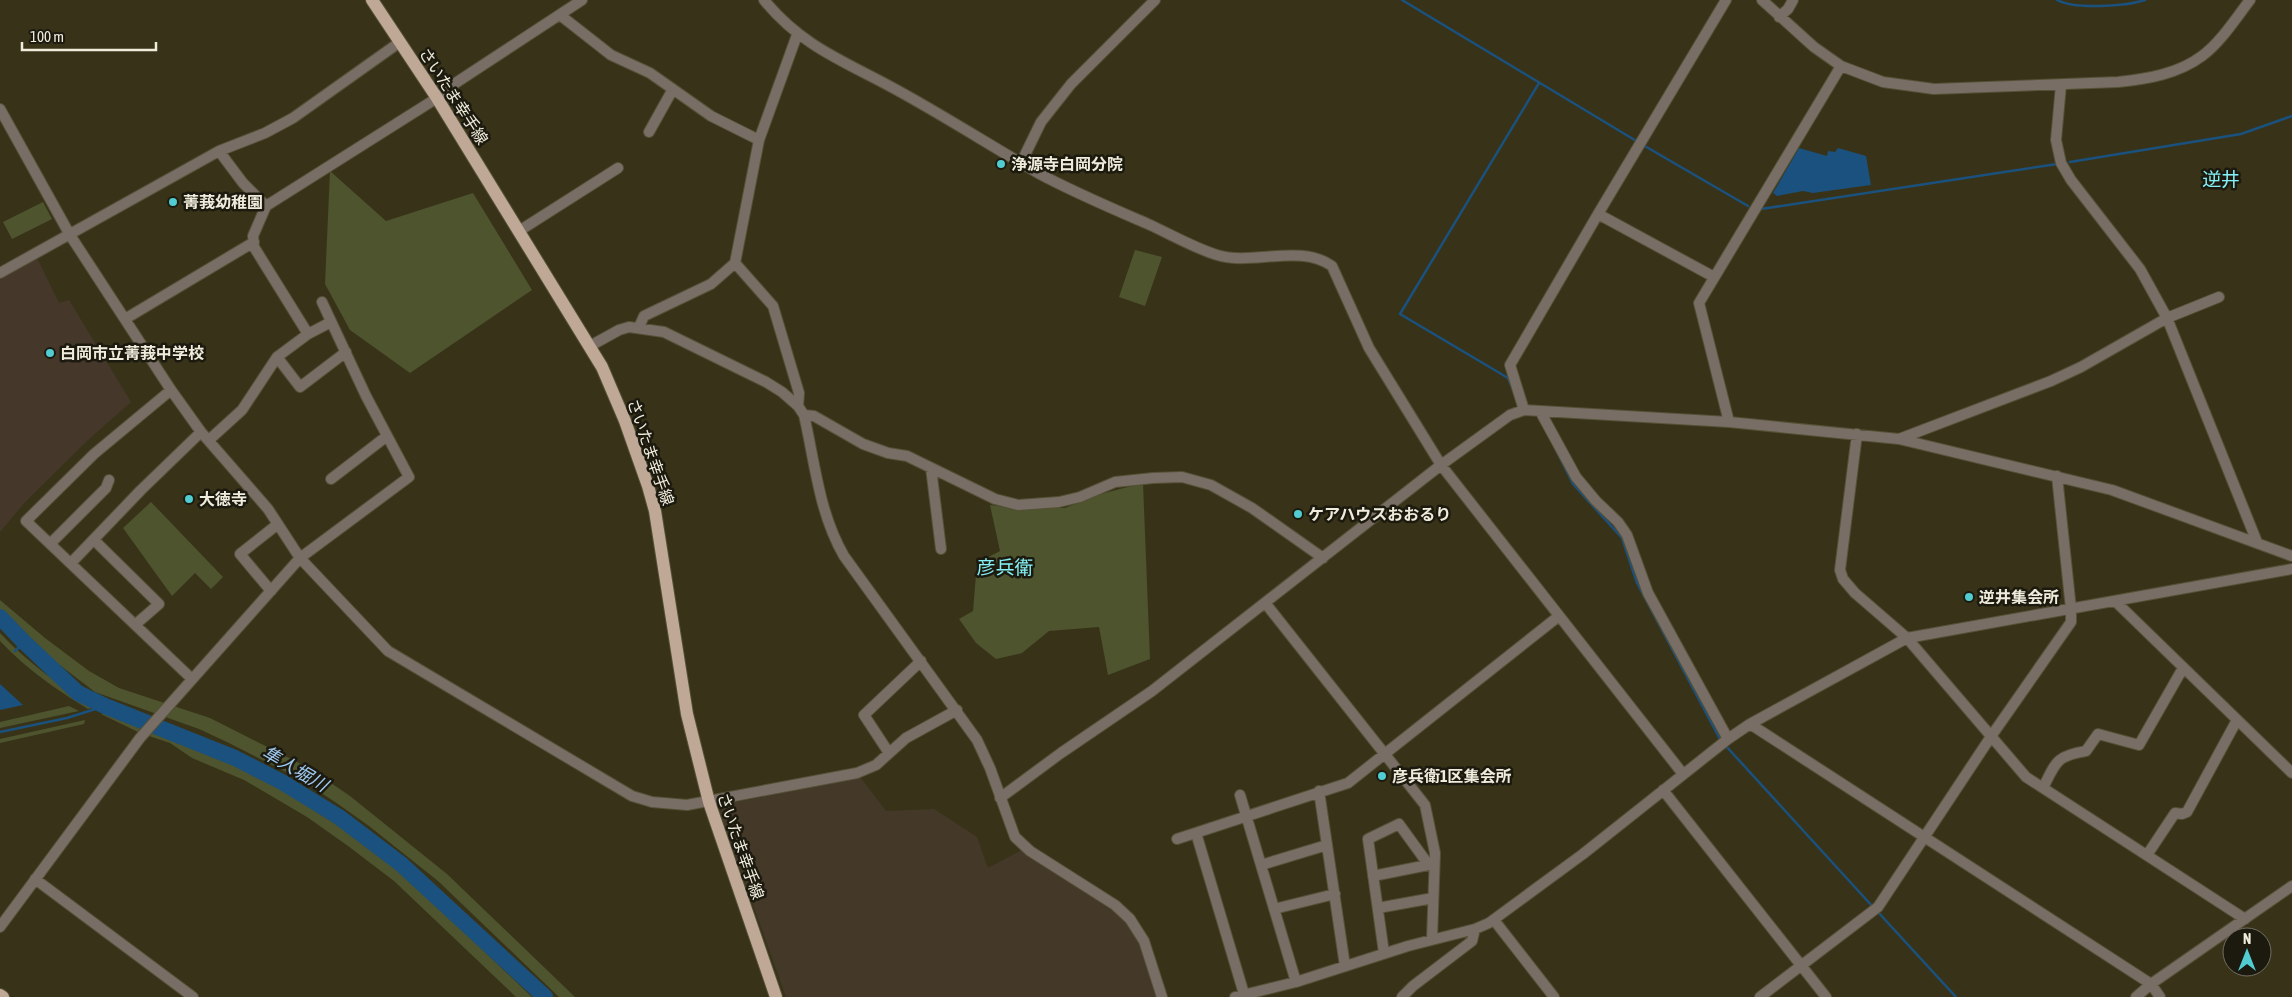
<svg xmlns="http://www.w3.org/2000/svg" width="2292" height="997" viewBox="0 0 2292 997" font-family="'Asap Condensed','Noto Sans JP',sans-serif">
  <rect width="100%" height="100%" fill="#383318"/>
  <path fill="#443829" d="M861,778L886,811L934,809L977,837L988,868L1022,850L1114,909L1127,921L1140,943L1158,997H786L720,812L726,804Z"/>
  <path fill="#45372a" d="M37,258L59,303L69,300L131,402L89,439L25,502L0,532V279Z"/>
  <path fill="#4d542e" d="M330,171L386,221L473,193L532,290L410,373L350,330L325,284Z
    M43,202L52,219L12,239L3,222Z
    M1135,250L1162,257L1145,306L1119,297Z
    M1143,483L1150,659L1108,675L1099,627L1049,631L1022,653L996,659L976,643L959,619L973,611L977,563L1000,551L990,505L1015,508H1065L1097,495Z
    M151,502L223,577L211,589L195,573L172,596L123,528Z
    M0,600L45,638L89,671L119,688L210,718L309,768L350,796L447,874L575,997H559L438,881L369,826L338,804L302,780L229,743L199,729L95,692L44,653L0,613Z
    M0,633C28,663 60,686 96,707L88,709C54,688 28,670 0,641Z
    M69,706L79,711L0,728V722Z
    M110,712L143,725L138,732L101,714Z
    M85,720L84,724L0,743V739Z
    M153,731L226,761L288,793L343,829L401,872L532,997H516L394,881L348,846L307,817L244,780L192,758L170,743L149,736Z"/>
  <path fill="#1a517e" d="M1799,148L1827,156L1828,151L1835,152L1838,148L1866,156L1871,185L1813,193L1803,191L1777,196L1773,193Z
    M0,684L23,705L0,710Z"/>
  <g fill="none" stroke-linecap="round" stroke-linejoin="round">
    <path stroke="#1a517e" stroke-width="2.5" d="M1402,0L1638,142
      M2057,0C2075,10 2126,6 2145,0
      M1643,145L1748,206
      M2070,162L2241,134L2292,116
      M1761,209L2057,164
      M1513,390L1508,378L1400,314L1539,83
      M1555,448L1573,484L1622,538L1637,583L1721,741
      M15,651L24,642
      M0,732L67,718L105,706
      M1725,745L1873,907
      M1877,911L1956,997"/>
    <path stroke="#1a517e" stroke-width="16" d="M0,617L24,642L78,693L105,706L235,758L282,782L339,817L401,864L545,997"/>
    <g stroke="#555137" stroke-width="12">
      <path id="minor" d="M764,0C805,50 850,63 904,94C949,119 993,147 1038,173C1073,192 1111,208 1148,224C1170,234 1194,248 1217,255C1253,266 1300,243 1332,266L1369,348L1441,465L1683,774
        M1762,0L1814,47L1841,66L1883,82L1934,89L2118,82C2147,79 2178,74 2202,56C2221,42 2236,18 2250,0
        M560,15L611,55L650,73L711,116L759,140
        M1779,17L1788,9L1793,0
        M2061,85L2056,140L2061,163L2071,180L2140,269L2167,318L2257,542
        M0,109L70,235L171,390L201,432L268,509L300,558L388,651L632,796L652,802L687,805L857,773L876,765L906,738L957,710
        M649,132L673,89
        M219,151L243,183L266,206
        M1021,163L1041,122L1071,84L1155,0
        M1598,214L1714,277
        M519,231L618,168
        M735,263L773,306L799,393L798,406
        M0,273L219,151L265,133L293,118L400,42
        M125,319L254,242
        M639,327L644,316L711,284L735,263L759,140L797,35
        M308,334L331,322
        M590,346L619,330L629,327L664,332L766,382L782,392L798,406L804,415C815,463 819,513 844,556L977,740L990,768L1015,837L1030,851L1115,905L1130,919L1144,941L1162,997
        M277,357L300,387L346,352
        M171,390L94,454L26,521L192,679
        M1524,410L1510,365L1598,214L1726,0
        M1540,411L1576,477L1596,501L1618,522L1627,535L1648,593L1728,739
        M804,415L814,416L863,444L888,453L907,456L995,499L1018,505L1059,502L1080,497L1115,482L1153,478L1182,477L1211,485L1252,508L1323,558
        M1729,422L1699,303L1841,66
        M1857,434L1840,570L1843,579L1855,593L1907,638L2026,777L2245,919
        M1899,439L2051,381L2081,367L2167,318L2219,297
        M209,440L242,410L277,357L308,334L254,247L253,236L266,206L437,98L451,86L582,0
        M931,468L941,549
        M331,479L387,436
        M94,540L159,604L136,624
        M50,544L106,488L109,480
        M71,563L141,490L201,432
        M271,591L240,554L278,524
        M2115,601L2292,773
        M1266,604L1425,805L1435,853L1432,939
        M1750,724L2151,984L2160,997
        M889,753L864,715L921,661
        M2043,788C2056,762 2056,756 2086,751L2098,734L2139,745L2183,668
        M1663,790L1826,997
        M1319,791L1345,966
        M1240,795L1296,982
        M1000,798L1061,753L1152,691L1441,465L1510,415L1524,410L1729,422L1899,439L2112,490L2292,556
        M1196,833L1244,994
        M1177,839L1348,783L1559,616
        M2147,855L2175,813L2182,814L2187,812L2237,720
        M1261,865L1327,845
        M1373,876L1433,864
        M35,879L193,997
        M1378,908L1433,898
        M1274,909L1335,894
        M1494,920L1554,997
        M0,927L140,738L300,558L409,477L366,396L322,302
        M1384,953L1368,839L1399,824L1428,864
        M1235,997L1296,982L1408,946L1475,929L1489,923L1583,854L1728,739L1750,724L1907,638L2292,569
        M1402,997L1413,986L1472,941L1475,929
        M1760,997L1878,907L1992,735L2071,622V609L2057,476
        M2136,997L2151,984L2292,886"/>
    </g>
    <g stroke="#555137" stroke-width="14">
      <path id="major" d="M372,0L437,98L602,367L625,421L648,486L655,511L687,714L709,802L776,997
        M0,995L3,997"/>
    </g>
    <use href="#minor" stroke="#796e65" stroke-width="10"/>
    <use href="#major" stroke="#bfa996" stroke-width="12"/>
  </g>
  <g fill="#51ccd1" stroke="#1c1a0f" stroke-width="2">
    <circle cx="1001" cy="164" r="5"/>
    <circle cx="173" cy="202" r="5"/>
    <circle cx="50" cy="353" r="5"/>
    <circle cx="189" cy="499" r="5"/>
    <circle cx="1298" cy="514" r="5"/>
    <circle cx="1969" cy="597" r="5"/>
    <circle cx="1382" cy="776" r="5"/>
  </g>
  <g text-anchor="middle" stroke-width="5" stroke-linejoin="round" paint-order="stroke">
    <g font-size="16" fill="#efecdc" stroke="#1c1a0f">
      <text transform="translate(454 96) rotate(57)" y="6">さいたま幸手線</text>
      <text transform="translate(651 452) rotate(71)" y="6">さいたま幸手線</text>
      <text transform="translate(741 846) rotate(71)" y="6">さいたま幸手線</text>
    </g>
    <g font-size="16" font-weight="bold" fill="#efecdc" stroke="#1c1a0f" text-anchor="start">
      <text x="1011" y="170">浄源寺白岡分院</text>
      <text x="183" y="208">菁莪幼稚園</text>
      <text x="60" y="359">白岡市立菁莪中学校</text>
      <text x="199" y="505">大徳寺</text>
      <text x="1308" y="520">ケアハウスおおるり</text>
      <text x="1979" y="603">逆井集会所</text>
      <text x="1392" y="782">彦兵衛1区集会所</text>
    </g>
    <g font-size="18" font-style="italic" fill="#9ecaf3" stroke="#1c1a0f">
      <text transform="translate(295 769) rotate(30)" y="6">隼人堀川</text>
    </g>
    <g font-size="19" fill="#85f1f6" stroke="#1c1a0f">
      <text x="2221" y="186">逆井</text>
      <text x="1005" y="574">彦兵衛</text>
    </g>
  </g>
  <g transform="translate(2247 952)"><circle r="24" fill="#1c1a0f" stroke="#706e61"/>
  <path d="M0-4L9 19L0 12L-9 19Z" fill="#51ccd1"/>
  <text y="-8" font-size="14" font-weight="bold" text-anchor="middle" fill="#efecdc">N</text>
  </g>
  <path d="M22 42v8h134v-8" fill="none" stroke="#efecdc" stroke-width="2.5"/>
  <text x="30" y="42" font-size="15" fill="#efecdc" stroke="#1c1a0f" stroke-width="4" paint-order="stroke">100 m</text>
</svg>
